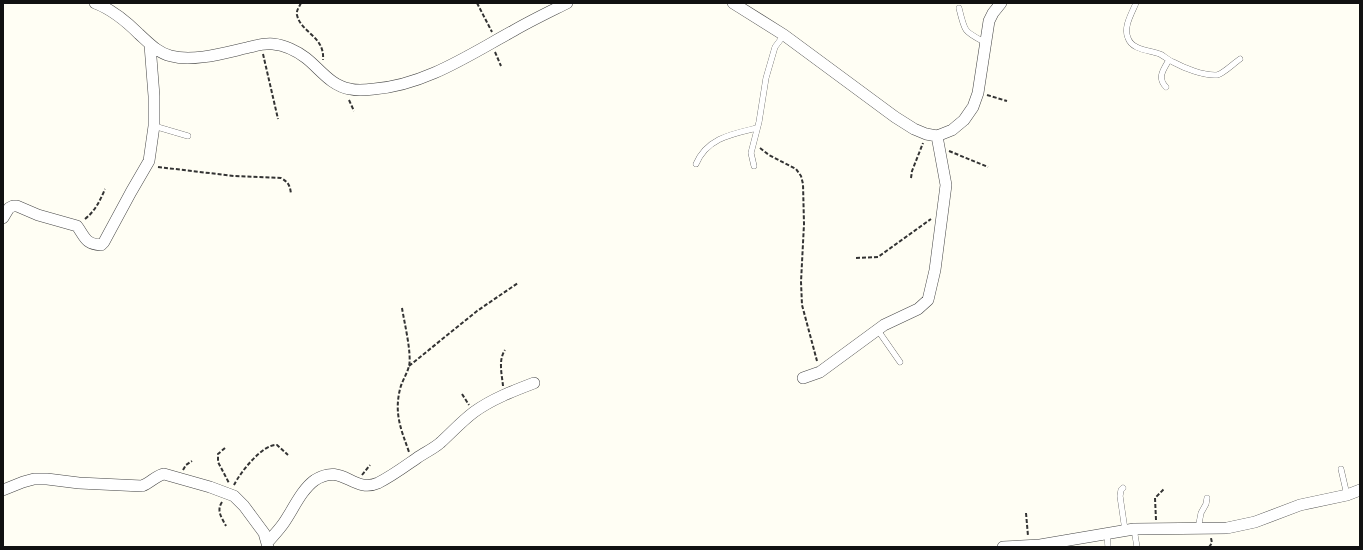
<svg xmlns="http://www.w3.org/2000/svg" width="1363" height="550" viewBox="0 0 1363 550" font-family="'Roboto Serif',serif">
  <rect width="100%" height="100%" fill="#fffef4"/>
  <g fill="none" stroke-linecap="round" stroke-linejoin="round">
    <g stroke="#444" stroke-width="6">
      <path id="service" d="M1136,3C1132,13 1123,27 1128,38C1132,50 1149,50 1160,54C1164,56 1168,60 1173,62C1184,68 1204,76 1217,75C1223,74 1234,63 1240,59
        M959,8C965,33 964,31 986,43
        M1166,87C1157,78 1163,70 1169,60
        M154,126L188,136
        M696,164C707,138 732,134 757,128
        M754,166L751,153L759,122L766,78L775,47L784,35
        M877,329L900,362
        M1341,469L1347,495
        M1123,488L1121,490L1120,496L1125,530
        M1134,529L1137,547
        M1198,529L1201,513L1206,504L1207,498
        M1107,533L1108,547"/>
    </g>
    <g stroke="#444" stroke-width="12">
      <path id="minor" d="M95,3C111,9 127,22 139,34C149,43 158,53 171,56C193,62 224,53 246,48C254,46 264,43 273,44C284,45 297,51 306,58C320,69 331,86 350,89C358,91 366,90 374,89C425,85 469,55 513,31C530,21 549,12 567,3
        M733,3L784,35L895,117L914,129L926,134L937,136L952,130L964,120L973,107L978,93L989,21L993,13L1001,3
        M3,218L9,208L13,206H17L38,215L77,226C85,237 85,244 101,245L104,242L131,192L149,161L154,126V96L150,45
        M803,378L820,372L884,325L918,309L928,300L935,270L946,185L937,136
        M3,490L23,482L34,479H47L79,483L142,486C150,483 157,475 164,474L210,487L234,496L244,506L264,533L268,547
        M267,543C272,537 278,531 283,524C293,510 301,490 315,480C343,462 353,494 378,483C392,476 404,467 417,458C424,453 433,449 440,443C451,433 462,421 474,412C492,399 513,391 534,383
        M1003,547L1040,545L1134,529L1227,528L1255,522L1300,505L1347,495L1360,490"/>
    </g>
    <path stroke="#333" stroke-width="2" stroke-dasharray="4 2" stroke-linecap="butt" d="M301,3C299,7 296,11 297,15C301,33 325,36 323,60
      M477,3L492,32
      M495,52L501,66
      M263,54L278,119
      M987,95L1007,101
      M349,100L354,111
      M760,148L769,155L796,169L801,176L803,184L804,224L801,282L802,305L817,361
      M949,151L988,167
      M158,167L234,176L281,178C288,182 290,185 291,194
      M911,178L912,171L923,143
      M85,219C95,211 100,201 105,189
      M856,258L878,257L931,219
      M402,308C404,321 412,354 409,366C407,374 402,381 400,389C394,414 401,429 409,452
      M409,366L477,311L518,283
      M503,386C502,375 498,360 505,350
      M462,394L469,405
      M225,448L218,454V462L229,483
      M183,470L186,465L192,461
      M362,475L370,465
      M234,485C240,473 262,444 277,445L288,455
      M222,502C216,511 222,518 226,526
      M1026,513L1028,536
      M1156,520L1155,498L1164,489
      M1209,547L1212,543L1211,538"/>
    <use href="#service" stroke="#fff" stroke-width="5.5"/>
    <use href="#minor" stroke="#fff" stroke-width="11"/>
  </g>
  <rect width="1363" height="550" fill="none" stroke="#111111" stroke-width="8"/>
</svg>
